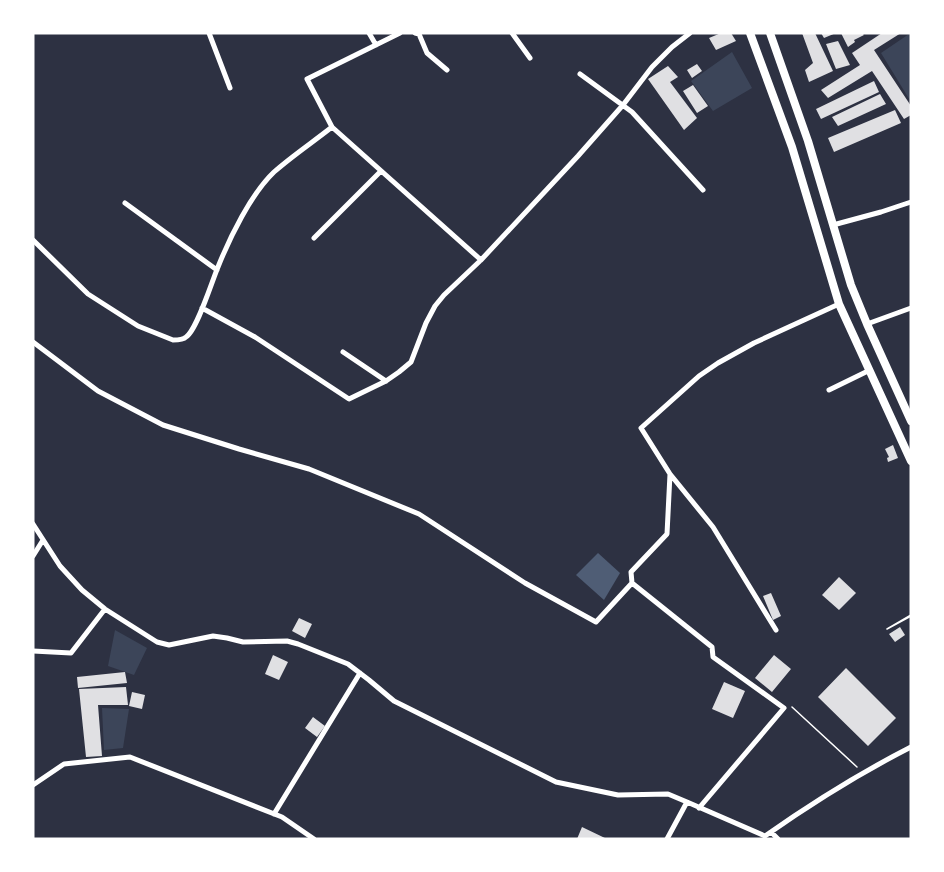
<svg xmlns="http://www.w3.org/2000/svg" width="944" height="872" viewBox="0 0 944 872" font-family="'Asap Condensed',sans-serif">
  <rect width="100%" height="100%" fill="#2d3142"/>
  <path fill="#3c4559" d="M909,34L911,36V102L881,53Z
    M732,52L752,88L713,111L691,81Z
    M115,630L147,648L134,675L108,666Z
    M102,708L129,709L123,748L104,750Z"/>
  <path fill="#4f5d75" d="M598,553L620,573L604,600L576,575Z"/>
  <path fill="#e0e0e3" d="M721,33H731L736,41L716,50L709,38Z
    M802,33H815L833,71L809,82L805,70L813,63Z
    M821,33H836L824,38Z
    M841,33H862L864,35L854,40L855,42L848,47Z
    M882,33H901L874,50L911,106V115L904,119L872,71L828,98L821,90L860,65L852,53Z
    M838,41L850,65L836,69L826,44Z
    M697,64L702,71L692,78L687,70Z
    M668,66L678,77L670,82L697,118L684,130L648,79Z
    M874,81L879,92L821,119L816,109Z
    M693,85L708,106L697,113L683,91Z
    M880,94L886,104L838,126L832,117Z
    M895,110L901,123L834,152L828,138Z
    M893,445L898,458L888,462L887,458L889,457L885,449Z
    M839,577L856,593L839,610L822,595Z
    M771,593L781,616L773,620L763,596Z
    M299,618L312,624L305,638L292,631Z
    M900,627L905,635L895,642L889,634Z
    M273,655L288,662L279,680L265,674Z
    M774,655L791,669L772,692L755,678Z
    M846,668L896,718L868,746L818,697Z
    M125,672L127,683L78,688L77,677Z
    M724,682L745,691L733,718L712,709Z
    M126,687L128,705H98L102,756L86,757L79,689Z
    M132,692L145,695L142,709L129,706Z
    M313,717L325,726L317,737L305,728Z
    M582,827L607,839H577Z"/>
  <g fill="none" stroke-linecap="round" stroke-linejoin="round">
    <path stroke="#fff" stroke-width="1.5" d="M911,615L887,629L911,616
      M792,707L857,767"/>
    <path stroke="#fff" stroke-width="5" d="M209,33L230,88
      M369,33L376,45
      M400,33L307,79L332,127L481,260
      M415,33L419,34L427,53L447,70
      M512,33L530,58
      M580,74L632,112L703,190
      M125,203L217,270
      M833,225L881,212L911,202
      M314,238L381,171
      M33,240L88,294L138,326L173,340C178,340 183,340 186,337C197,330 212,281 218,267C230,237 251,194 274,172C292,156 313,142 332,127
      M202,308L255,337L349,399L386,381L399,372L411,362L426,323L435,306L444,295L481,260L578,156L623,105L652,67L672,47L690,33
      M867,324L911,308
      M33,342L98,391L163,425L239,449L309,469L419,514L525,583L596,622L632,583
      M343,352L386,381
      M829,390L870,370
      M670,474L713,527L776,630
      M33,524L60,566L82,590L105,609L157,642L169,645L213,636L227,638L243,642L287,641L298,644L348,664L369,680L394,701L556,782L618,795L668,794L687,802
      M33,556L43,540
      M33,651L71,653L105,609
      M33,785L64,764L130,757L282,817L314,839
      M699,808L784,708L713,657L712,647L632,583L631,572L667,534L670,474L641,428L699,376L718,363L754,343L839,304
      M274,814L360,673
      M771,832L778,839
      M667,839L687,802L765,836C812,803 860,773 911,747"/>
    <path stroke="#fff" stroke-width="8" d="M750,33L792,147L839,304L911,461
      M770,33L808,141L851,285L867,324L911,421"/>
  </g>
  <rect width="944" height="872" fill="none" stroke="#ffffff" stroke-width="69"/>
</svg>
